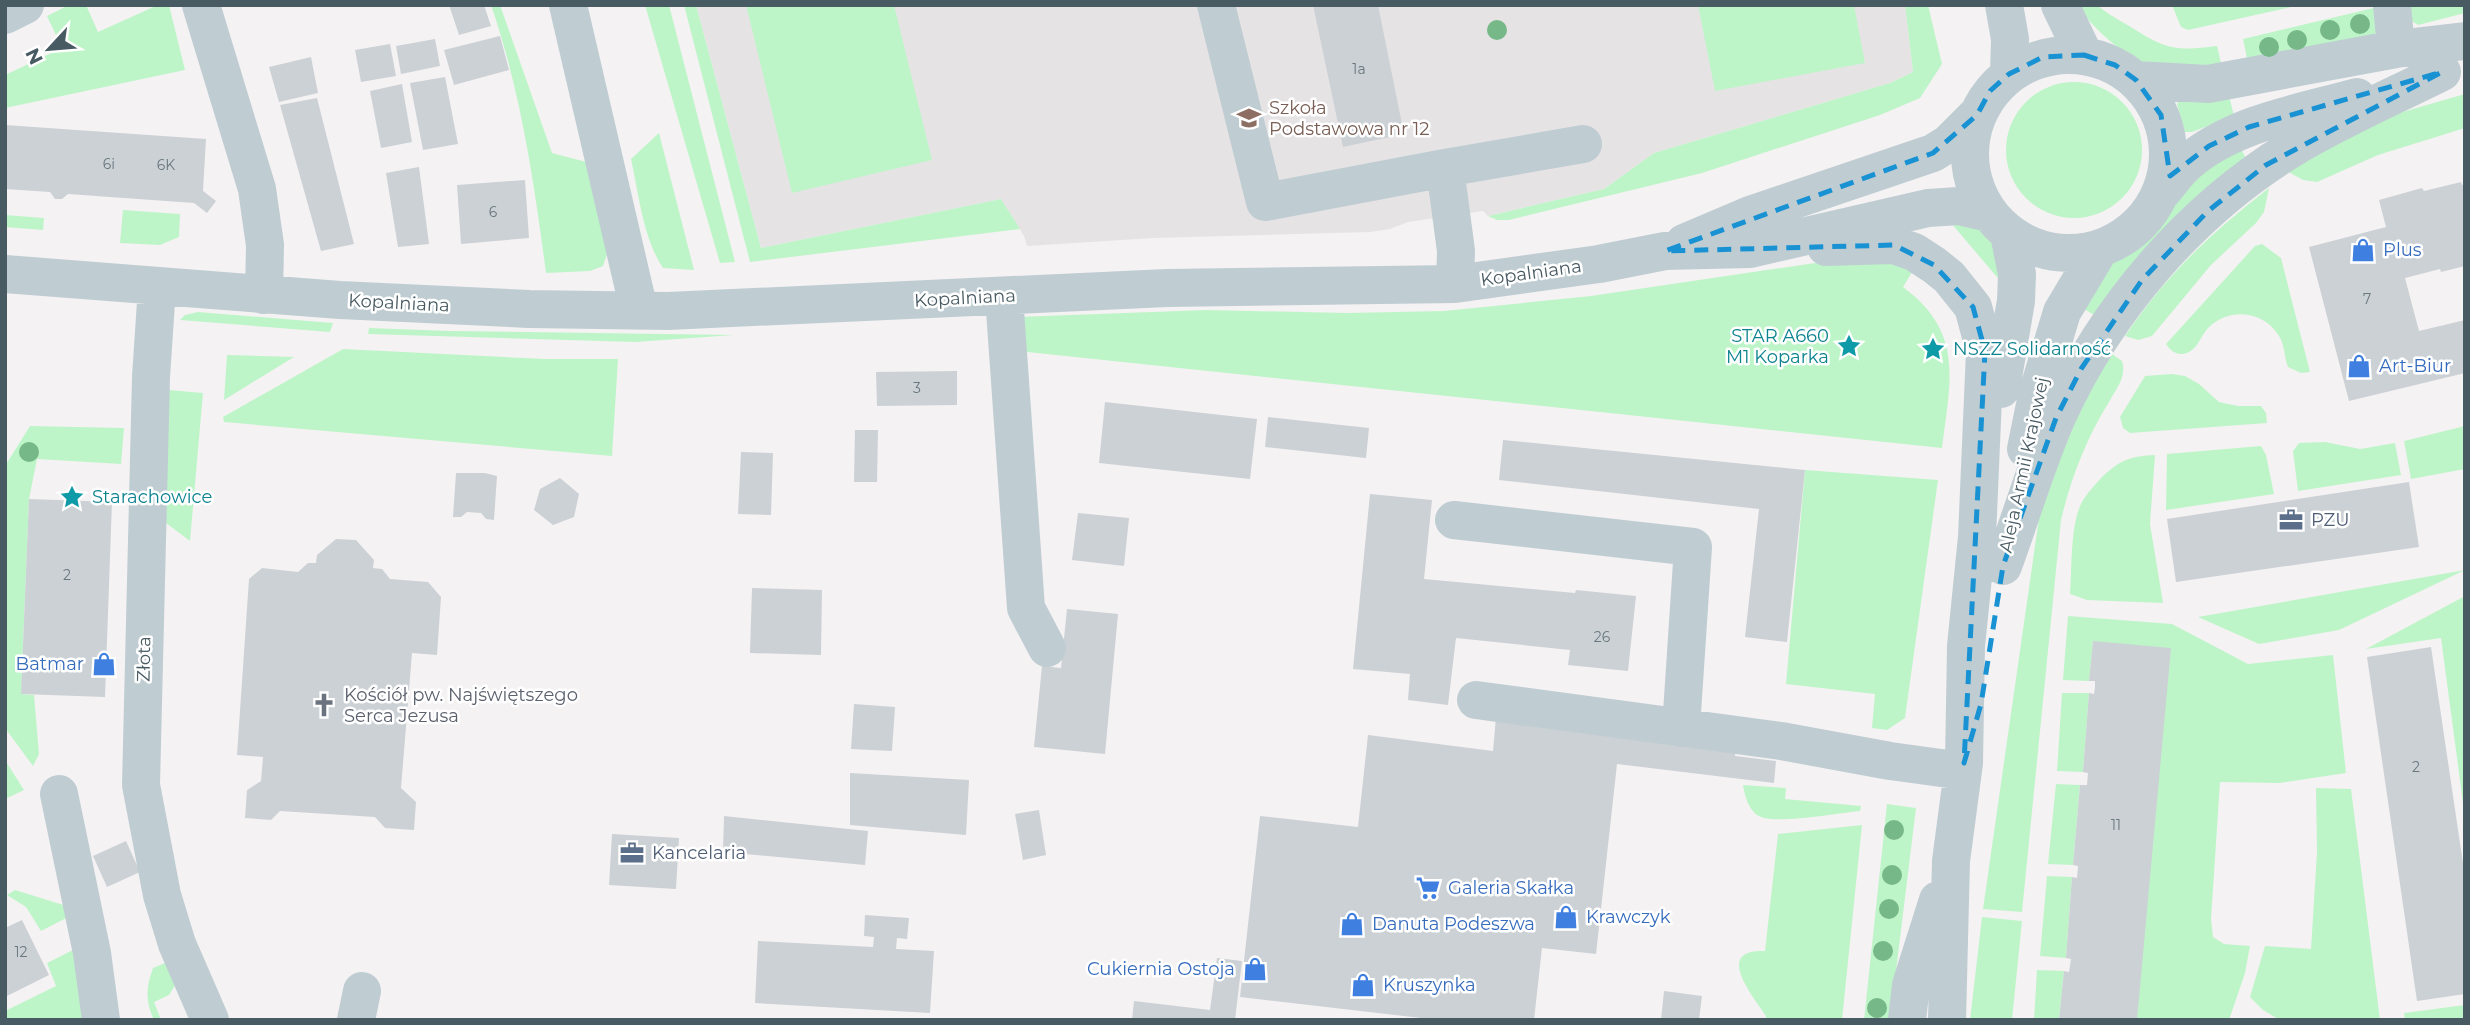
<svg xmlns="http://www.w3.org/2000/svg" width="2470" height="1025" viewBox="0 0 2470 1025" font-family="Montserrat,sans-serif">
  <rect width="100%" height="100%" fill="#f5f2f3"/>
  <path fill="#e6e3e5" d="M696,5H1905L1913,72L1890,83L1654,153L1604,189L1488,216L1483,211L1408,222L1390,229L1370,232L1153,238L1027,246L1024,236L1001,199L761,248Z"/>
  <path fill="#bef5c8" d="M69,5H86L98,32L158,5H169L185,70L5,108V75L62,48L47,16Z
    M491,5H500L552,153L590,163L609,248L603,266L590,271L546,273C534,182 521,92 491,5Z
    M645,5H669L735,262L720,263Z
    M684,5H696L761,248L1001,199L1020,229L750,262Z
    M746,5H894L932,160L792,193Z
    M1698,5H1854L1865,63L1715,91Z
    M1905,5H1928L1942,64L1920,98L1880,115L1702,173L1509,220H1497L1488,216L1604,189L1654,153L1890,83L1913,72Z
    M2077,5H2097C2109,15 2121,21 2134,29C2167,50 2178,51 2217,46L2222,67C2202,67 2180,70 2160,68C2131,64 2093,29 2077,5Z
    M2172,5H2300L2188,30L2181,27Z
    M2405,5H2465V13L2418,25L2410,20Z
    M2382,6L2375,35L2248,63L2243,39Z
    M2006 150a68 68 0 1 1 136 0a68 68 0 1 1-136 0Z
    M2228,92L2234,116L2192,132H2185L2177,104L2180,100Z
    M2465,94V128L2378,155L2317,182L2303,180L2285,170L2392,115Z
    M659,133L694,270L663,268C643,238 639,195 631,159Z
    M2240,146L2246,159L2094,315L2076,304L2114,254L2143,239L2171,207L2179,191Z
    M2269,188L2264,212L2256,223L2211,265L2152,336L2138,340L2125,336C2166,275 2211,233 2269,188Z
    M123,210L180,214L179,237L160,245L120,243Z
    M5,215L44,218L43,230L5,227Z
    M1946,217L1988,227L1996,234L2006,284L1996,276Z
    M2262,244L2281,258L2310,372L2301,373L2288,367C2284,357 2285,345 2279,336C2264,311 2230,307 2209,327C2201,335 2198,348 2189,352C2179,357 2171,352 2166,344L2255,246Z
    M1862,256L1914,269L1903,287C1965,333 1950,381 1942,448L1018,351L1017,317L1206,310L1347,313L1444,311L1591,296Z
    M198,312L333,323L330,332L180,320L185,315Z
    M369,328L450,331L734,335L635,342L368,334Z
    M343,349L545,359H618L612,456L224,422L223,417Z
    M2108,351L2122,361C2127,377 2116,389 2109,402C2086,439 2071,478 2061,520L2022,912L1983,909L2041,504L2049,477Z
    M227,355L294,357L224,400Z
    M2172,374L2185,376L2199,384L2219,402L2238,406H2261L2266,413L2267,423L2130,433L2123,428L2120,417L2145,376Z
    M168,390L203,393L190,541L166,523Z
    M30,426L124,428L121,464L37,459L29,499L21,694L34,695L39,754L33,766L5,728V466Z
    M2465,426V469L2411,479L2404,441Z
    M2325,442L2360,449L2395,443L2401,475L2298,491L2293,451L2299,443Z
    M2261,446L2266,455L2274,494L2166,510L2167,454Z
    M2155,455L2150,524L2163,603L2087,600L2070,594C2072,569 2070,524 2082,502C2087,493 2095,485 2102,477C2120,460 2131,456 2155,455Z
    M1805,470L1938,480L1905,718L1887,730L1872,728L1875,694L1786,684Z
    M2465,570L2339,630L2259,644L2198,617Z
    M2465,596V818L2441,638L2366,649Z
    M2068,616L2172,624L2248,664L2333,655L2346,773L2279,783L2220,782L2211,919L2213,937L2224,944L2250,946L2245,973L2229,1020H2137L2093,642L2089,681L2063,680Z
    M2062,693H2089L2083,772L2057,771Z
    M5,760L24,790L5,799Z
    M2056,784L2080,785L2073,865L2048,864Z
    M1743,785L1786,788L1785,799L1861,806L1860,811C1840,813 1777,824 1761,817C1749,812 1745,797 1743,785Z
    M2316,788L2351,789L2380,1020H2280L2263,1010L2250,997L2265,946L2311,949L2317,852Z
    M1887,804L1916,808L1890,1020H1864Z
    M1862,825L1842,1020H1766V1016C1753,996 1713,949 1765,951L1778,834Z
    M2047,876L2072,877L2066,958L2040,956Z
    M15,890L73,908L74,914L41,931L26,907L7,895Z
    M1982,917L2022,921L2012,1020H1970Z
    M81,946L85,1020H5V1011L56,986L47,963Z
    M170,961L176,984L169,995L154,1002L161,1020H154C145,1000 146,988 153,968Z
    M2037,970L2064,971L2059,1020H2034Z
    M2465,1005V1020H2405L2404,1013Z"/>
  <path fill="#ccd1d5" d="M449,5H484L491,26L459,35Z
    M1313,5H1378L1404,134L1343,147Z
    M500,36L509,70L454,85L444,50Z
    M435,39L440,66L401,74L396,46Z
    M390,44L396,76L361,82L355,50Z
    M311,57L318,93L279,102L269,67Z
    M445,77L458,144L423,150L410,83Z
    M402,84L412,142L381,148L370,91Z
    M317,98L354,244L321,251L280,105Z
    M5,125L206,139L203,191L216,201L207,213L194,203L68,194L62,199H55L50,192L5,189Z
    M419,167L429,244L398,247L386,173Z
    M525,180L529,238L461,244L457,185Z
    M2461,182L2462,185L2465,184V266L2441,272L2440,269L2405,278L2419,331L2465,320V373L2349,401L2309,247L2386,227L2379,200L2422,188L2424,191Z
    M957,371V405L877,406L876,372Z
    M1105,402L1257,419L1250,479L1099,463Z
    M1268,417L1369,428L1366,458L1265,447Z
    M855,430H878L877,482H854Z
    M1503,440L1805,470L1787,642L1745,637L1759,509L1499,480Z
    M741,452L773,453L771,515L738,514Z
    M456,473H485L497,476L494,520L486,519L481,513L467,512L461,517H453Z
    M560,478L579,494L574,517L553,525L534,510L540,489Z
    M2409,482L2419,547L2176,582L2167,519Z
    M1370,494L1432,500L1424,579L1575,593L1576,590L1636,596L1628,671L1568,665L1570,650L1456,638L1448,705L1408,700L1410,674L1353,669Z
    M29,499L112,502L105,697L21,694Z
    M1078,513L1129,518L1124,566L1072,560Z
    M336,539L356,540L374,560L373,568L382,569L390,579L428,582L441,597L437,655L412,653L401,788L416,802L414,830L385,828L375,817L280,811L271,820L245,818L247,790L261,781L263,757L237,755L249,579L262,568L298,572L308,563H316L317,555Z
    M752,588L822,590L821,655L750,653Z
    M1067,609L1118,614L1105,754L1034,747L1042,666L1061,668Z
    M2093,641L2171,648L2137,1020H2059L2064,971L2069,972L2071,959L2066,958L2072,877L2077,878L2078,866L2073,865L2080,785H2087L2088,773L2083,772L2089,693L2094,694L2095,687V681H2089Z
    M2431,647L2465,877V994L2417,1001L2367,657Z
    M854,704L895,707L892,751L851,749Z
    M1496,717L1736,745L1735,756L1776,761L1774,783L1617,764L1596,954L1542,948L1534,1020H1438L1240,997L1260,816L1358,827L1368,735L1493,751Z
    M850,773L969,780L966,835L850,825Z
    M1039,810L1046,855L1023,860L1015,814Z
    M724,816L868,831L865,865L723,852Z
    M612,834L679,838L676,889L609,885Z
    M126,841L140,872L107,887L93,856Z
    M865,915L909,918L907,939L897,938L896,949L934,951L930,1013L755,1003L758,941L873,947L874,937L864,936Z
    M22,920L49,975L5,997V928Z
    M1217,958L1242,961L1235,1020H1132L1134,1001L1210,1010Z
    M1664,991L1702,996L1699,1020H1661Z"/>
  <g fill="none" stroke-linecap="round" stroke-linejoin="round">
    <path stroke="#bfcdd3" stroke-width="38" d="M201,5L257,189L265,245L264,295
      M568,5L639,310
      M1216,5L1265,202L1445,168L1456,251L1455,284
      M2004,5L2010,39L2009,74
      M2060,5L2084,55
      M2392,5L2396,49
      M5,15L25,5
      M1970 154a99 99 0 1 1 198 0a99 99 0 1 1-198 0Z
      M2136,80L2208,84L2396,49L2465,41
      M1445,168L1583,144
      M2162,192C2170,182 2178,171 2187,163C2234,123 2299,113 2357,97
      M1684,243L1750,215L1933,153L1949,143L1977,115
      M1826,247L1894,245L1914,252L1934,265L1949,277L1973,307L1985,351L1977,537L1966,646L1964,763L1951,861L1947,1020
      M5,274L340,300L529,309L668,311L1167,288L1455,284L1599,264L1665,251L1750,249L1928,208L1959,206L1989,213
      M157,287L151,377L141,785L162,895L177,944L210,1020
      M1004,296L1026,608L1047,648
      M2001,389L2016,301L2017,274L2010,239
      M2026,449L2037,395L2062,312L2099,250
      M1454,520L1693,547L1681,728
      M2003,566C2021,517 2036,465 2057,417C2106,309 2190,211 2291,149C2339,120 2392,97 2442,72
      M1476,700L1781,741L1890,761L1963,771
      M59,794L92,953L101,1020
      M356,1020L362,991
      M1907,1020L1911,985L1938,900"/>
  </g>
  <g fill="#76b888">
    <circle cx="2360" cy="24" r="10"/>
    <circle cx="1497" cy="30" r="10"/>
    <circle cx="2330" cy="30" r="10"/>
    <circle cx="2297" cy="40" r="10"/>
    <circle cx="2269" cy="47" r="10"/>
    <circle cx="29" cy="452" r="10"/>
    <circle cx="1894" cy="830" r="10"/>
    <circle cx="1892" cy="875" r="10"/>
    <circle cx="1889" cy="909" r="10"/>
    <circle cx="1883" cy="951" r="10"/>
    <circle cx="1877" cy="1008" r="10"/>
  </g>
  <path fill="none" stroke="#1892d3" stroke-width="5" stroke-dasharray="14 9" stroke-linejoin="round" d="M2084,55L2115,65L2136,80L2161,115L2170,176L2209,146L2249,127L2442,72L2266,165L2208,211L2142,280L2081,369L2056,418L2003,566L1981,704L1964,763L1985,351L1973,307L1934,265L1894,245L1665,251L1933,153L1977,115L1990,91L2009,74L2043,57Z"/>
  <defs>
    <g id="school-bare" transform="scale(1.89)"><path d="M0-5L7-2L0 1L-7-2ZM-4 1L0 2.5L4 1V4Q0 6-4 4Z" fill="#8d6e63" stroke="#fff" stroke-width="2.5" paint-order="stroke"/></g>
    <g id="shop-bare" transform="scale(1.89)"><path d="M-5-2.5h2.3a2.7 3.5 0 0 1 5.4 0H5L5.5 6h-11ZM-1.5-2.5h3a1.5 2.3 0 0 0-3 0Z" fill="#3f7fe0" stroke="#fff" stroke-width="2.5" paint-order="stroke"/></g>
    <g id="sight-bare" transform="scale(1.89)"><path d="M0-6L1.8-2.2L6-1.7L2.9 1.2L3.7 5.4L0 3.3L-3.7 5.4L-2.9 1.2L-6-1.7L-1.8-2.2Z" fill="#0f9aa8" stroke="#fff" stroke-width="2.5" paint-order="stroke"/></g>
    <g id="office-bare" transform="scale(1.89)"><path d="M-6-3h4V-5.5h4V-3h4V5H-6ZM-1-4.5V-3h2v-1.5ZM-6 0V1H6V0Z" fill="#5c6f8a" stroke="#fff" stroke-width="2.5" paint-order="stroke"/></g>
    <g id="church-bare" transform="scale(1.89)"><path d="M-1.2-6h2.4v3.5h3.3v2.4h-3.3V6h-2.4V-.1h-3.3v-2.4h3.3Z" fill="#6b7280" stroke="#fff" stroke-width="2.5" paint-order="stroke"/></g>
    <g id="supermarket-bare" transform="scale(1.89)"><path d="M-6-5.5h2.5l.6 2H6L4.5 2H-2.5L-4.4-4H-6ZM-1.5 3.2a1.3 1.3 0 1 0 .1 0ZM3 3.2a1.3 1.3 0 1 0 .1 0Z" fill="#3f7fe0" stroke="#fff" stroke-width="2.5" paint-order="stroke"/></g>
  </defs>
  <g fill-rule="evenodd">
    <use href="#school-bare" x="1249" y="118"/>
    <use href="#shop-bare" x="2363" y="250"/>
    <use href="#sight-bare" x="1849" y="346"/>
    <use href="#sight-bare" x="1933" y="349"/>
    <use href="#shop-bare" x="2359" y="366"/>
    <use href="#sight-bare" x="72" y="497"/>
    <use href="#office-bare" x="2291" y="520"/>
    <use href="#shop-bare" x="104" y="664"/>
    <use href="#church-bare" x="324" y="705"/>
    <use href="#office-bare" x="632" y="853"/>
    <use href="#supermarket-bare" x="1428" y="888"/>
    <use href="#shop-bare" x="1566" y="917"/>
    <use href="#shop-bare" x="1352" y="924"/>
    <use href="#shop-bare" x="1255" y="969"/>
    <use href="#shop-bare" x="1363" y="985"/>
  </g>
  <g text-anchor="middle" stroke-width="5" stroke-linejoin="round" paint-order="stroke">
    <g font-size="14" fill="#69787f">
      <text x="1359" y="74">1a</text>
      <text x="109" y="169">6i</text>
      <text x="166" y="170">6K</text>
      <text x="493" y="217">6</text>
      <text x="2367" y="304">7</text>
      <text x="917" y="393">3</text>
      <text x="67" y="580">2</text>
      <text x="1602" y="642">26</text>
      <text x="2416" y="772">2</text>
      <text x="2116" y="830">11</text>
      <text x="21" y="957">12</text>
    </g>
    <g font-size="18" fill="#785e54" stroke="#fff" text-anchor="start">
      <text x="1269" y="114">Szkoła<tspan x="1269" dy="21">Podstawowa nr 12</tspan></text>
    </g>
    <g font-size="18" fill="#366cbe" stroke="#fff" text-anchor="start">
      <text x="2383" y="256">Plus</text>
      <text x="2379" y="372">Art-Biur</text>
      <text x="84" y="670" text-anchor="end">Batmar</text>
      <text x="1448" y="894">Galeria Skałka</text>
      <text x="1586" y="923">Krawczyk</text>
      <text x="1372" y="930">Danuta Podeszwa</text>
      <text x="1235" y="975" text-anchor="end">Cukiernia Ostoja</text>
      <text x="1383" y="991">Kruszynka</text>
    </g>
    <g font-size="18" fill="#485b62" stroke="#fff">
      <text transform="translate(1531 273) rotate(-8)" y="6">Kopalniana</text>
      <text transform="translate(965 298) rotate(-3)" y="6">Kopalniana</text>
      <text transform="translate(399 303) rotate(3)" y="6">Kopalniana</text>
      <text transform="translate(2024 465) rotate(-78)" y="6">Aleja Armii Krajowej</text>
      <text transform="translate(144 659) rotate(-89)" y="6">Złota</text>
    </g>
    <g font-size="18" fill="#0d838f" stroke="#fff" text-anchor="start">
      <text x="1829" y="342" text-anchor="end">STAR A660<tspan x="1829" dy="21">M1 Koparka</tspan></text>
      <text x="1953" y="355">NSZZ Solidarność</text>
      <text x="92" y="503">Starachowice</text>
    </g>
    <g font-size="18" fill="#4e5e75" stroke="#fff" text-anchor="start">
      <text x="2311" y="526">PZU</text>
      <text x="652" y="859">Kancelaria</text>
    </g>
    <g font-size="18" fill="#5b616d" stroke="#fff" text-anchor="start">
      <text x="344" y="701">Kościół pw. Najświętszego<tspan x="344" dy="21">Serca Jezusa</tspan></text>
    </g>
  </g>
  <rect width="2470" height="1025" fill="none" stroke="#485b62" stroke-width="14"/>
  <g transform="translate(49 49) rotate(244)" stroke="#ffffff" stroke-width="5" paint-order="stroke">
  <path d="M0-5L12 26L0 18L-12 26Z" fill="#485b62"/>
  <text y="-10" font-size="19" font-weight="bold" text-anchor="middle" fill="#485b62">N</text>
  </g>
</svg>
